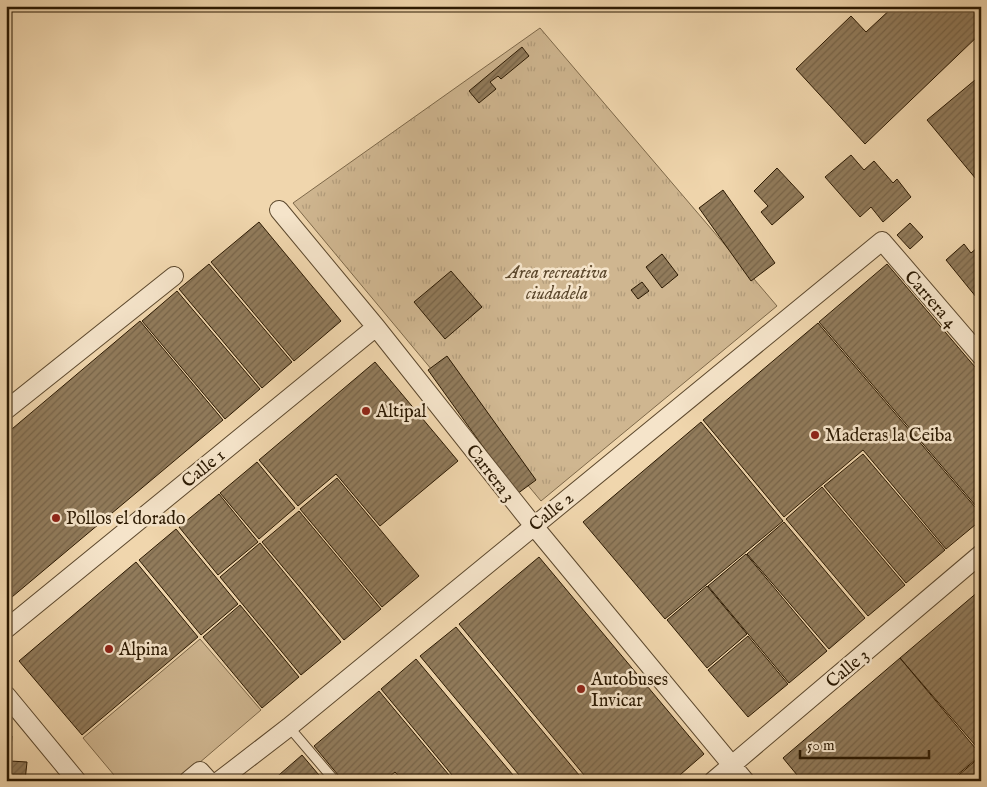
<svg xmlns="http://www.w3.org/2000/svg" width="987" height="787" viewBox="0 0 987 787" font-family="'IM FELL English',serif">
  <defs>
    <pattern id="park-tufts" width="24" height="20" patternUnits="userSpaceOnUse" patternTransform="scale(1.25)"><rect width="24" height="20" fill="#cfb690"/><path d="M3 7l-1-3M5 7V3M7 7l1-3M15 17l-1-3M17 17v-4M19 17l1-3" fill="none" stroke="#b29c7b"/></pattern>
    <pattern id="building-hatch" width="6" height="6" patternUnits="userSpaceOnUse" patternTransform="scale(1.25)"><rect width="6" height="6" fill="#917b5b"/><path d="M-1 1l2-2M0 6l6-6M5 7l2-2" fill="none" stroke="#776449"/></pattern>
  </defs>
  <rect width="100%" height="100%" fill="#f0d6ad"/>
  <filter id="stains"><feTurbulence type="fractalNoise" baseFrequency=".004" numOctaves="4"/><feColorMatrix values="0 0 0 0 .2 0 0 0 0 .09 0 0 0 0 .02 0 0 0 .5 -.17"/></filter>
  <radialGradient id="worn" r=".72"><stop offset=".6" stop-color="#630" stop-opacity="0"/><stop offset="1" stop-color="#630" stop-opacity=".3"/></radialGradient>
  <path fill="#cfb690" stroke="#7d6849" d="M200,639L261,710L178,781H119L83,738Z"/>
  <path fill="url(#park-tufts)" stroke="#7d6849" d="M540,28L777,306L541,501L293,203Z"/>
  <path fill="url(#building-hatch)" stroke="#2b1902" d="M894,6H981V33L865,144L796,69L851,16L866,32Z
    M522,47L529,56L501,79L498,76L490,82L496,89L479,103L469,91Z
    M981,75V185L927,120Z
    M851,155L864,170L874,161L893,183L897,179L911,197L883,222L871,207L860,217L825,177Z
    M777,168L804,197L772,225L761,212L768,206L754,191Z
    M723,190L775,263L751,281L699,208Z
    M259,222L341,321L294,361L211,262Z
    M910,223L923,237L910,249L897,235Z
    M964,244L971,253L977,248L981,252V303L946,260Z
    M662,254L678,275L662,288L646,267Z
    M209,264L292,362L262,388L179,289Z
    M887,264L981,374V512L819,322Z
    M451,271L482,307L445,339L414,302Z
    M642,282L649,291L638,299L631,290Z
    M177,291L260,389L225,419L142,321Z
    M140,321L223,420L6,602V434Z
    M818,323L981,514V520L946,549L863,450L784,517L703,420Z
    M447,356L536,480L517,494L428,370Z
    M375,362L458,461L380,526L336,474L298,506L259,460Z
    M701,422L783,521L665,619L583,522Z
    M863,454L945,550L906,583L824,486Z
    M257,462L295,508L259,539L220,493Z
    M337,478L419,576L382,607L300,509Z
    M822,487L905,585L868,616L786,519Z
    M219,494L258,542L218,575L179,527Z
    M299,511L381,609L344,640L262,542Z
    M784,522L865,618L829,649L747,554Z
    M176,529L238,604L201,635L139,560Z
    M260,543L341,642L301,675L220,577Z
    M746,554L827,651L789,683L708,586Z
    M539,557L704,754L673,781H589L459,624Z
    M136,562L198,637L82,735L19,661Z
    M707,586L747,634L707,668L667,620Z
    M979,591L981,593V752L900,658Z
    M240,605L299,677L262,708L203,637Z
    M456,627L584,781H524L420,656Z
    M748,636L788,684L748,717L708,670Z
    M900,658L981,755L950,781H802L783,758Z
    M416,659L518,781H457L381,689Z
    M379,691L454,781H403L395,772L384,781H343L314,746Z
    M6,736H12L10,761L27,762L25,781H6Z
    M302,755L324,781H272Z
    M981,756V781H952Z
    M395,775L400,781H388Z"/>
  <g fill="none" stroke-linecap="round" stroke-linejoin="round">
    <g stroke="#5c482d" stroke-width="11">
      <path id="service" d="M289,727L335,781"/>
    </g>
    <g stroke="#5c482d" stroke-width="20">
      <path id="minor" d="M279,210L376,327L533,525L745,781
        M6,410L174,276
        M6,629L376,327
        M6,695L77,781
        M188,781L200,771L209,781
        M219,781L289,727L882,241L981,356
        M713,781L981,554"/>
    </g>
    <use href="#service" stroke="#f5e4ca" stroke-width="9"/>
    <use href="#minor" stroke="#f5e4ca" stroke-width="18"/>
  </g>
  <g fill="#8f2418" stroke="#f5e4ca" stroke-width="2">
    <circle cx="366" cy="411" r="5"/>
    <circle cx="815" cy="435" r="5"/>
    <circle cx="56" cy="518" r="5"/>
    <circle cx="109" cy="649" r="5"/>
    <circle cx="581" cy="689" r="5"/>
  </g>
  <g text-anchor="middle" stroke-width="5" stroke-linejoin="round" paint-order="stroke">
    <g font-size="18" font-style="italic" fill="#5c482d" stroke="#f5e4ca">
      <text x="557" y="278">Area recreativa<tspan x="557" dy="21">ciudadela</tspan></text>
    </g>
    <g font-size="18" fill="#2b1902" stroke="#f5e4ca">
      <text transform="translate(931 299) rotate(49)" y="6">Carrera 4</text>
      <text transform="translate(203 468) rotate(-39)" y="6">Calle 1</text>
      <text transform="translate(491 473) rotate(52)" y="6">Carrera 3</text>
      <text transform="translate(551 511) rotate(-39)" y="6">Calle 2</text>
      <text transform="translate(847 668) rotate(-40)" y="6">Calle 3</text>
    </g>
    <g font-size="18" fill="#2b1902" stroke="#f5e4ca" text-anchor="start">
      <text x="376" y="417">Altipal</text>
      <text x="825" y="441">Maderas la Ceiba</text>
      <text x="66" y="524">Pollos el dorado</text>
      <text x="119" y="655">Alpina</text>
      <text x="591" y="685">Autobuses<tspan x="591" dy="21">Invicar</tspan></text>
    </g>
  </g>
  <rect width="987" height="787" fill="none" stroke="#f0d6ad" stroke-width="25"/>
  <rect x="8" y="8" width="972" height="772" fill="none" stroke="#2b1902" stroke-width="2.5"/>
  <rect x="12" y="12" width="962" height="762" fill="none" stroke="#2b1902"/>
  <path d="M800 750v8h129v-8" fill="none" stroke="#2b1902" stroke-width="2.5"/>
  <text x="807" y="750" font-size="15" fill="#2b1902" stroke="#f5e4ca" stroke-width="4" paint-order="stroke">50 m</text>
  <rect width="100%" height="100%" filter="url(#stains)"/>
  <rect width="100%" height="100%" fill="url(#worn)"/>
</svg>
